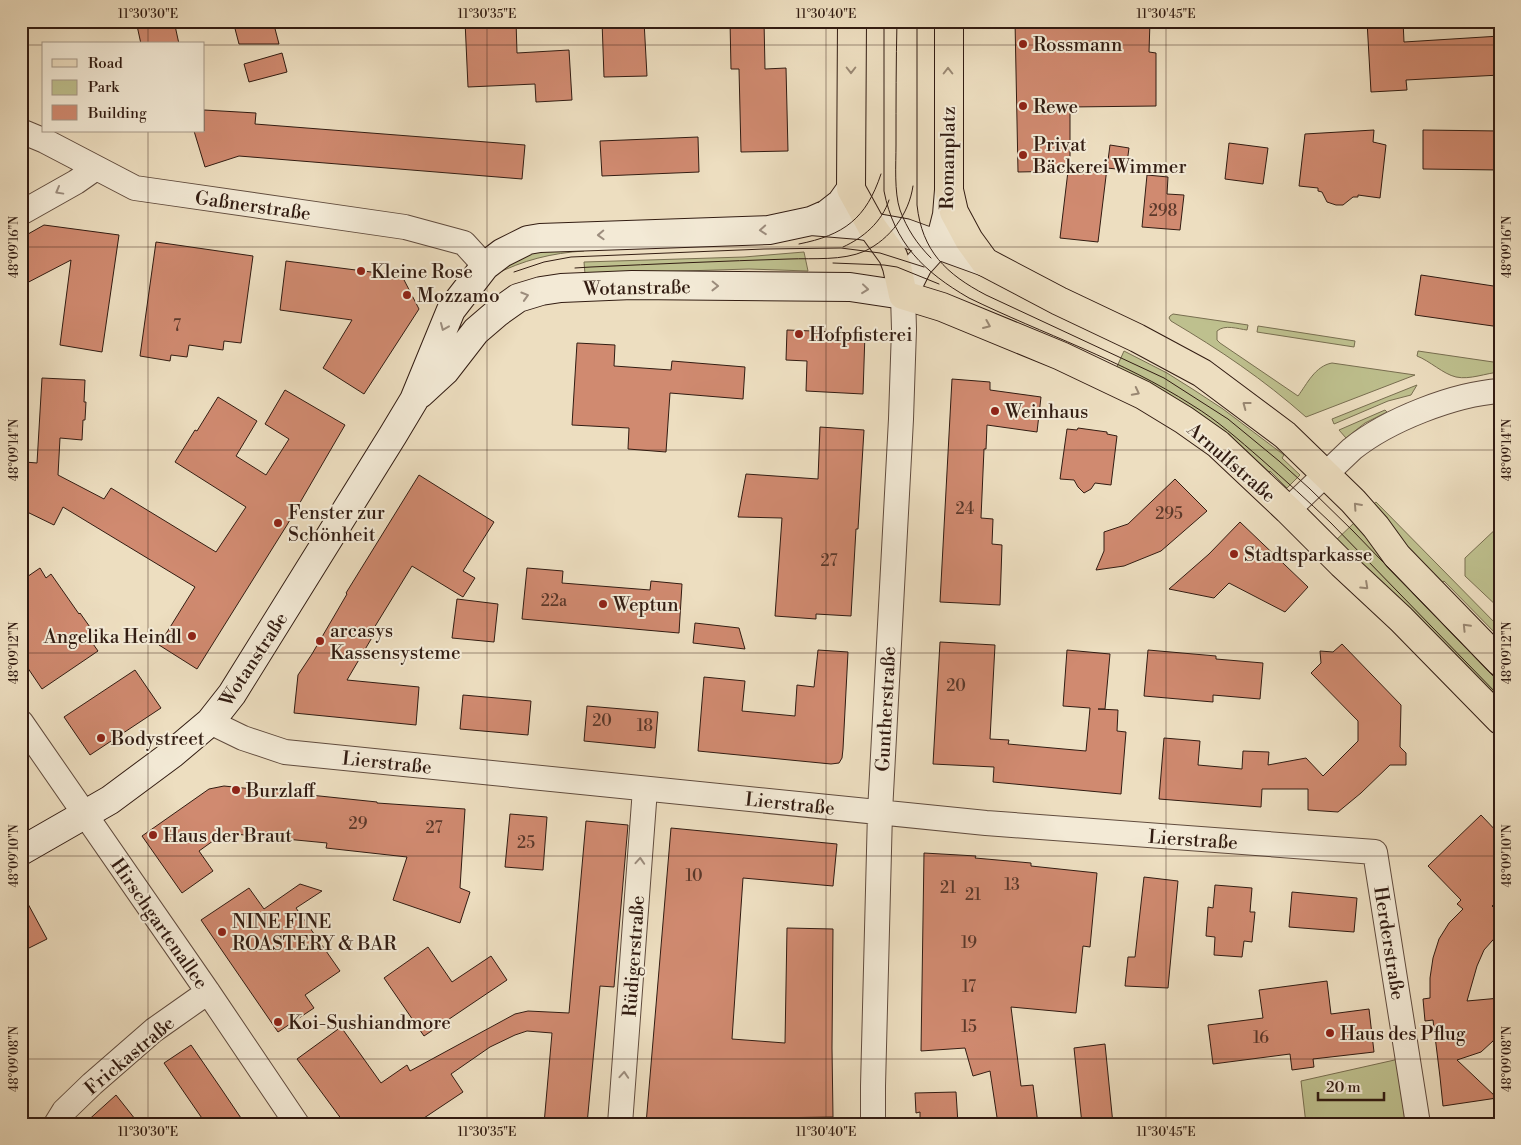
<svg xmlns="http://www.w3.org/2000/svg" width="1521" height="1145" viewBox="0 0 1521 1145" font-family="'Libre Bodoni',serif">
  <rect width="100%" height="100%" fill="#eddec0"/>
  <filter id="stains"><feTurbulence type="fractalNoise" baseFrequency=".004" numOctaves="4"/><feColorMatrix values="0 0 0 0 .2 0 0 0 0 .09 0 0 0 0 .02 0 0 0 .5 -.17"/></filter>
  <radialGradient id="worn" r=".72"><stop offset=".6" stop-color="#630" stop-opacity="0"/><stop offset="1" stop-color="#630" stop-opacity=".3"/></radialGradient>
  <path fill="#bec08e" stroke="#786e50" d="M584,242V251C552,253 523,260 494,275L514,254Z
    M804,252L808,271L749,269L585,274L584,262L744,257Z
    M1173,314L1248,325L1247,330C1238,329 1225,324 1217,331V340L1220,343L1298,396C1307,384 1315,366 1332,363L1415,375L1306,417C1263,379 1220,350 1171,321L1169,318L1170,316Z
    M1258,326L1355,341L1354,347L1257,332Z
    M1124,351L1167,373L1194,390L1223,409L1284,455L1282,458L1300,475L1287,488L1270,471L1267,474L1115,371Z
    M1418,351L1500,363V372C1486,373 1470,380 1456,377C1443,374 1430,361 1417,356Z
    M1417,385L1411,395L1388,401L1334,424L1332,419Z
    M1385,410L1387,412L1365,423L1346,438L1339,430Z
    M1376,502L1500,628V638L1444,581L1440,584L1370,507Z
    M1355,522L1401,576L1500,676V706L1333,543Z
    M1500,525V609L1465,576V558Z
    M1399,1059L1405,1124H1306L1301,1081Z"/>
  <path fill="#d08a70" stroke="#321c12" d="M136,21H174L179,44H141Z
    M233,21H273L279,44H239Z
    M465,21H516L517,53L569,50L572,100L536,102L535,84L468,87Z
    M602,21H644L647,76L604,77Z
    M730,21H764L765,69L786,68L788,151L741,152L739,69H731Z
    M1015,21H1150L1149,52L1156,53V106L1070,107V163L1107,168L1110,145L1129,148L1126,170L1107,168L1098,242L1060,238L1068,171L1018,172Z
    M1367,21H1403L1404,42L1500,36V75L1406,80L1407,90L1371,92Z
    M282,53L287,72L249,82L244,64Z
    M204,110L256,113L255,124L525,145L522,179L239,156L205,167L194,131H204Z
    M1374,130L1373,142L1386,145L1380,198L1358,195V197H1353L1343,205H1336L1327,202L1322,192L1318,191V188L1299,186L1305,134Z
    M1423,130L1500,131V170L1423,169Z
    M698,137L699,172L602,176L600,141Z
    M1229,143L1268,148L1263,184L1225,179Z
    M1147,175L1168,177L1167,194L1184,195L1180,230L1142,227Z
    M44,225L119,235L102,352L60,345L71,260L21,286V238Z
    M156,242L253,256L241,343L224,341L223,350L189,345L187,357L171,355L170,361L140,356Z
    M286,261L402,276L419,309L364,394L323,368L352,320L280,310Z
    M1421,275L1500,287V327L1415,315Z
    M787,330L865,333L863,394L806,391L807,361L786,360Z
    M577,343L615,345L614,366L671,370L672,361L745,367L743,399L670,393L666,452L628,449L629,428L572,425Z
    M42,378L85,380L84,402H86L85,420H83L82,440L60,438L58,475L104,499L111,488L216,552L246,507L175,462L195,430L197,431L218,397L257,421L236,456L266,475L289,439L265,424L285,390L345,425L287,525L197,669L159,645L195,587L63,507L54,525L23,510L25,462L37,463Z
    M952,379L990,382V390L1041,397L1037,432L987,425L986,449H984L981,518L993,519L992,544L1002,545L1000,605L940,602Z
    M820,427L864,430L858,529H856L851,616L816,614V619L775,616L782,518L738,517L746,474L818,479Z
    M1078,428L1107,432V434L1117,436L1111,485L1095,483L1091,489L1084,493L1078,487L1074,480L1060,479L1067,429L1077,430Z
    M419,475L494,522L463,571L475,578L463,597L412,566L374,628L377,629L347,680L419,687L416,725L294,713L298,675L312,654L347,594L346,593Z
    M1175,479L1207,511L1161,551L1124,566L1096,570L1104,551V532L1128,524Z
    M1240,522L1308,587L1285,612L1229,583L1214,598L1169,589L1209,554Z
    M40,568L46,578L51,574L79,614L80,613L97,637L91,641L98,651L42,689L21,658V581Z
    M527,568L563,571L562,583L650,590L651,581L682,584L679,633L522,619Z
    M457,599L498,604L494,642L452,638Z
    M695,623L739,628L745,649L693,643Z
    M940,642L995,645L990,739L1009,740L1008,744L1086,751L1090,708L1063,706L1067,650L1110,654L1105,709H1098L1118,710L1117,731L1126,732L1121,794L993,782L994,767L933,764Z
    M1342,644L1401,705L1400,747L1406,753V765H1390L1361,793L1338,812L1308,810V789H1262L1261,807L1159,799L1164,738L1200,741L1198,765L1242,769L1243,751L1269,752L1268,765L1306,758L1323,776L1358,741V721L1311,673L1321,663L1320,651L1333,652Z
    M818,650L848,652L843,749L842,758L839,763L831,764L698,751L704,677L745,681L742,711L795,716L797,685L814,687Z
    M1148,650L1216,656V659L1263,663L1260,699L1213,695V702L1144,696Z
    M135,670L161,708L90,755L64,717Z
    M463,695L531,701L528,735L460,729Z
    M587,706L658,712L655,748L584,741Z
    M224,786L377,802V803L465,809L460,888L470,892L460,923L393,900L407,857L326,848L327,843L224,833L199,851L213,871L182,893L142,836L209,789Z
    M510,814L547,817L543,870L505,867Z
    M1481,815L1500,835V898L1492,906L1500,914V932L1484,950L1477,966L1467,1001L1500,998V1032L1493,1041L1481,1052L1457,1060L1497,1098L1443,1106L1440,1077L1433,1020L1425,1021L1423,999L1430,998V978L1433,958L1439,939L1449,923L1463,909L1457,904L1461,900L1428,866Z
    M586,821L628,825L614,987L600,986L587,1124H544L552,1033L527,1031L515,1035L490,1047L451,1074L463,1092L415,1124H345L297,1059L341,1027L381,1083L407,1065L410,1071L515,1014L528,1011L569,1013Z
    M671,828L837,844L833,886L743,878L732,1039L785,1043L787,928L833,929L832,1048L833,1117L765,1118L764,1121L726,1118V1124H646Z
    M924,853L976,856L975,858L1031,863V866L1097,873L1090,947L1083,946L1076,1013L1011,1007L1021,1086L1033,1085L1038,1124H998L990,1071L973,1076L965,1048L921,1051Z
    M1144,877L1178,881L1168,988L1125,986L1128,957H1135Z
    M300,884L322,891L296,908L340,971L305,995L314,1008L278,1032L201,920L249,888L264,909Z
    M1215,885L1252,888L1250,912H1255L1252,942L1244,941L1242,957L1214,955L1215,937L1206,936L1208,907L1213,908Z
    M21,891L47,939L21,952Z
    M1292,892L1357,898L1354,932L1289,927Z
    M428,947L452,982L491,956L507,980L424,1036L384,978Z
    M1327,981L1331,1014L1369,1009L1374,1052L1313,1059L1314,1067L1292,1070L1290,1054L1213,1064L1208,1025L1263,1018L1259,990Z
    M1105,1044L1113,1124H1082L1074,1048Z
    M191,1045L220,1087L245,1124H206L188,1098L164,1063Z
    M956,1092L958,1124H920V1112L916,1113L915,1093Z
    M116,1095L139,1124H84Z"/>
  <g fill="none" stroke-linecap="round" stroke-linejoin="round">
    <g stroke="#614c3e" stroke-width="26">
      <path id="minor" d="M21,131L45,141L135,188L405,227L464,243L485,266
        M21,213L76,182L96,168
        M1288,510L1352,449C1388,420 1454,394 1500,391
        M21,722L208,992L297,1124
        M210,722L243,738L285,752L986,823L1375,852L1418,1124
        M56,1124L64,1111L92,1084L154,1030L208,992
        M620,1124L645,789
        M873,1124V1086L880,812L901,419L904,329L903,295"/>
    </g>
    <g stroke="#321c12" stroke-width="30">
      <path id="secondary" d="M811,221L860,225L905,233L985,262
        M420,394L445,371L476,331L497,313L518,298L541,291L561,288L632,285L850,287L903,295L918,265L937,244L942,235L947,215L949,190
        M21,851L110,800L172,754L210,722L232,694L393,435L414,400L451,310L485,266L502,253L528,240L540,238L769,230L811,221L827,214L841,203L851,189"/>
    </g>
    <g stroke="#321c12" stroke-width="30">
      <path id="primary" d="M852,21L851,189L872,227L893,256L897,267L903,295L942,307L1061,356L1143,395L1184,420L1218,444L1288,510L1342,564L1401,619L1500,720
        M949,21V190L954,212L969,240L985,262L1059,301L1137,338L1202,373L1285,435L1353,501L1376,527L1397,556L1500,662"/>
    </g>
    <use href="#minor" stroke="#f3ead6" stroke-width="24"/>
    <use href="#secondary" stroke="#f3ead6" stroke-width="28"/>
    <use href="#primary" stroke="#eddec0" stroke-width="28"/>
    <path stroke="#321c12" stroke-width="1" d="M884,21V191C894,243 924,272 969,298C1043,334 1122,360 1192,405C1217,420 1239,440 1261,459C1285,480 1308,501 1331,523L1500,697
      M897,21C896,62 896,103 896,145C896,164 894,192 900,210C907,229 917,244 931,258
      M917,21V205C922,251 946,274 986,295L1164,378L1228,419L1279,461L1310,489L1353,531L1500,683
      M799,244C844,235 866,219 881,174
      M843,247C863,238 882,222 889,200
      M833,263L884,265L897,267L939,284
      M575,268L591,267C657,264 723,261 789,259C814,258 842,261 865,251C890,239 909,214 913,186
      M514,272L544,262L571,257L764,249L841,248L880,253L924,267"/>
  </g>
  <defs><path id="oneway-chevron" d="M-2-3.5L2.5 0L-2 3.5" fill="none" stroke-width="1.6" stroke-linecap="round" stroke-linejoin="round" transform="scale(1.25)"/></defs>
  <g stroke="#998772">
    <use href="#oneway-chevron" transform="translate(851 70) rotate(90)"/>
    <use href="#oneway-chevron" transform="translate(948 71) rotate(-90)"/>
    <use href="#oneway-chevron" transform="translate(987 325) rotate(23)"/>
    <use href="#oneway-chevron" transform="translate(1136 392) rotate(27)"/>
    <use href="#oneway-chevron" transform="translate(1246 405) rotate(-143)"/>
    <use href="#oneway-chevron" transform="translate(1357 506) rotate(-132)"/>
    <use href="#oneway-chevron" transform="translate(1365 586) rotate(43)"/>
    <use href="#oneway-chevron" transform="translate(1466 627) rotate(-134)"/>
  </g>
  <g stroke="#9c8d7e">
    <use href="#oneway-chevron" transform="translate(59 191) rotate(151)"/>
    <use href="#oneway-chevron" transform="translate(763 230) rotate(176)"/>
    <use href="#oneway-chevron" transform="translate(601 235) rotate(178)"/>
    <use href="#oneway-chevron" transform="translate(715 286) rotate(1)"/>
    <use href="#oneway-chevron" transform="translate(865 289) rotate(6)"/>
    <use href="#oneway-chevron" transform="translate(525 296) rotate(-17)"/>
    <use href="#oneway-chevron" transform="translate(444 327) rotate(113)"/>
    <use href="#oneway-chevron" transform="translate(640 861) rotate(-86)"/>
    <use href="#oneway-chevron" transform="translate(624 1075) rotate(-86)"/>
  </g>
  <path fill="none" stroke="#321c12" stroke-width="1" stroke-opacity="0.45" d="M148,21V44M487,21V1124M826,21V1124M1166,21V1124M21,45H44M204,45H1500M148,131V1124M21,247H1500M21,450H1500M21,653H1500M21,856H1500M21,1059H1500"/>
  <g fill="#8f2418" stroke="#f3ead6" stroke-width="2">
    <circle cx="1023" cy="44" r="5"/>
    <circle cx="1023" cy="106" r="5"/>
    <circle cx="1023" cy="155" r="5"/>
    <circle cx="361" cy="271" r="5"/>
    <circle cx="407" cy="295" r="5"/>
    <circle cx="799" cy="334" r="5"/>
    <circle cx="995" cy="411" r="5"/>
    <circle cx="278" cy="523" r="5"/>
    <circle cx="1234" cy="554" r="5"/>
    <circle cx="603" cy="604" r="5"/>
    <circle cx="192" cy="636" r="5"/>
    <circle cx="320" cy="641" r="5"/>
    <circle cx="101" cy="738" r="5"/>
    <circle cx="236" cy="790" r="5"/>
    <circle cx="153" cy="835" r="5"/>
    <circle cx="222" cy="932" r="5"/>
    <circle cx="278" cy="1022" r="5"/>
    <circle cx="1330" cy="1033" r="5"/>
  </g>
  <g text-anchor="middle" stroke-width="4" stroke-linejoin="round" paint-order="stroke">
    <g font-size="16" fill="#5a382a">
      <text x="1163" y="216">298</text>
      <text x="177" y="331">7</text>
      <text x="965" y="514">24</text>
      <text x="1169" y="519">295</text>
      <text x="829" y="566">27</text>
      <text x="554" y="606">22a</text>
      <text x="956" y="691">20</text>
      <text x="602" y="726">20</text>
      <text x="645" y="731">18</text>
      <text x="358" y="829">29</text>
      <text x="434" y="833">27</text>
      <text x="526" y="848">25</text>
      <text x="694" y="881">10</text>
      <text x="1012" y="890">13</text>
      <text x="948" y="893">21</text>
      <text x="973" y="900">21</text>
      <text x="969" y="948">19</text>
      <text x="969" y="992">17</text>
      <text x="969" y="1032">15</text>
      <text x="1261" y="1043">16</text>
    </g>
    <g font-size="19" fill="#321c12" stroke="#f3ead6" text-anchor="start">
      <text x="1033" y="51">Rossmann</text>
      <text x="1033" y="113">Rewe</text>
      <text x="1033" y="151">Privat<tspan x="1033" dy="22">Bäckerei Wimmer</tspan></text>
      <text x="371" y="278">Kleine Rose</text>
      <text x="417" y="302">Mozzamo</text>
      <text x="809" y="341">Hofpfisterei</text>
      <text x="1005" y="418">Weinhaus</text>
      <text x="288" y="519">Fenster zur<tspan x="288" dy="22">Schönheit</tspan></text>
      <text x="1244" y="561">Stadtsparkasse</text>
      <text x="613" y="611">Weptun</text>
      <text x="330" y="637">arcasys<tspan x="330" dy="22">Kassensysteme</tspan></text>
      <text x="182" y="643" text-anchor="end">Angelika Heindl</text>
      <text x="111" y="745">Bodystreet</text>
      <text x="246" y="797">Burzlaff</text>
      <text x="163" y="842">Haus der Braut</text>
      <text x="232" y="928">NINE FINE<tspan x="232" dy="22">ROASTERY &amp; BAR</tspan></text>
      <text x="288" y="1029">Koi-Sushiandmore</text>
      <text x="1340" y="1040">Haus des Pflug</text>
    </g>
    <g font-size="19" fill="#321c12" stroke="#f3ead6">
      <text transform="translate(947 158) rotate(-89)" y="7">Romanplatz</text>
      <text transform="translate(253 205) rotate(8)" y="7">Gaßnerstraße</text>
      <text transform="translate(637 287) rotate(-1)" y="7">Wotanstraße</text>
      <text transform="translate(1232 462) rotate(41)" y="7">Arnulfstraße</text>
      <text transform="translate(253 659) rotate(-57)" y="7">Wotanstraße</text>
      <text transform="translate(885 709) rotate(-87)" y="7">Guntherstraße</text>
      <text transform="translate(387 762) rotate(6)" y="7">Lierstraße</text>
      <text transform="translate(790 803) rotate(6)" y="7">Lierstraße</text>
      <text transform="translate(1193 839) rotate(4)" y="7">Lierstraße</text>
      <text transform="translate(160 923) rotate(55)" y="7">Hirschgartenallee</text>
      <text transform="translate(1390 943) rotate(81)" y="7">Herderstraße</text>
      <text transform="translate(633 956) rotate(-86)" y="7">Rüdigerstraße</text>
      <text transform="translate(129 1055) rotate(-40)" y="7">Frickastraße</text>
    </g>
  </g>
  <rect width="1521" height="1145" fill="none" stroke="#eddec0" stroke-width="55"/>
  <rect x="42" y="42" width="162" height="90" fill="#f3ead6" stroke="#a69888"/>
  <rect x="52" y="59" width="25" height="8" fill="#eddec0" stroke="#a69888"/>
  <text x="88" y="68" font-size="15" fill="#321c12">Road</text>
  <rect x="52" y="80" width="25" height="15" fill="#bec08e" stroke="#a69888"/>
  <text x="88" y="92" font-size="15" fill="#321c12">Park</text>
  <rect x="52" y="105" width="25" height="15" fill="#d08a70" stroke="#a69888"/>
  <text x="88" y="118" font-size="15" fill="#321c12">Building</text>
  <path d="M1318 1092v8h66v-8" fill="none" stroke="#321c12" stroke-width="2.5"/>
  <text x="1326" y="1092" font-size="15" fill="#321c12" stroke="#f3ead6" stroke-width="4" paint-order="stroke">20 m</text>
  <rect x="28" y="28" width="1466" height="1090" fill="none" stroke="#321c12" stroke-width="2"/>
  <g font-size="12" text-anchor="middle" fill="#321c12">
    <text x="148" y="18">11°30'30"E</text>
    <text x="487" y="18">11°30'35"E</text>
    <text x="826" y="18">11°30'40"E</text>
    <text x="1166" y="18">11°30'45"E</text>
    <text transform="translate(14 247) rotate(-90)" y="4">48°09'16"N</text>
    <text transform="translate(1507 247) rotate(-90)" y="4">48°09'16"N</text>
    <text transform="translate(14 450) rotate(-90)" y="4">48°09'14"N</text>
    <text transform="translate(1507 450) rotate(-90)" y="4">48°09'14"N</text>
    <text transform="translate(14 653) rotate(-90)" y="4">48°09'12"N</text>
    <text transform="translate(1507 653) rotate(-90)" y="4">48°09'12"N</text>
    <text transform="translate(14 856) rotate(-90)" y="4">48°09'10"N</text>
    <text transform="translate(1507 856) rotate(-90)" y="4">48°09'10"N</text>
    <text transform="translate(14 1059) rotate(-90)" y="4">48°09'08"N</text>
    <text transform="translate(1507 1059) rotate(-90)" y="4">48°09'08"N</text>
    <text x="148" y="1136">11°30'30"E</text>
    <text x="487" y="1136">11°30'35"E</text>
    <text x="826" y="1136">11°30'40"E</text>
    <text x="1166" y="1136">11°30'45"E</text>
  </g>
  <rect width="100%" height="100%" filter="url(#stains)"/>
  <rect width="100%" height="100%" fill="url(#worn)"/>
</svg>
